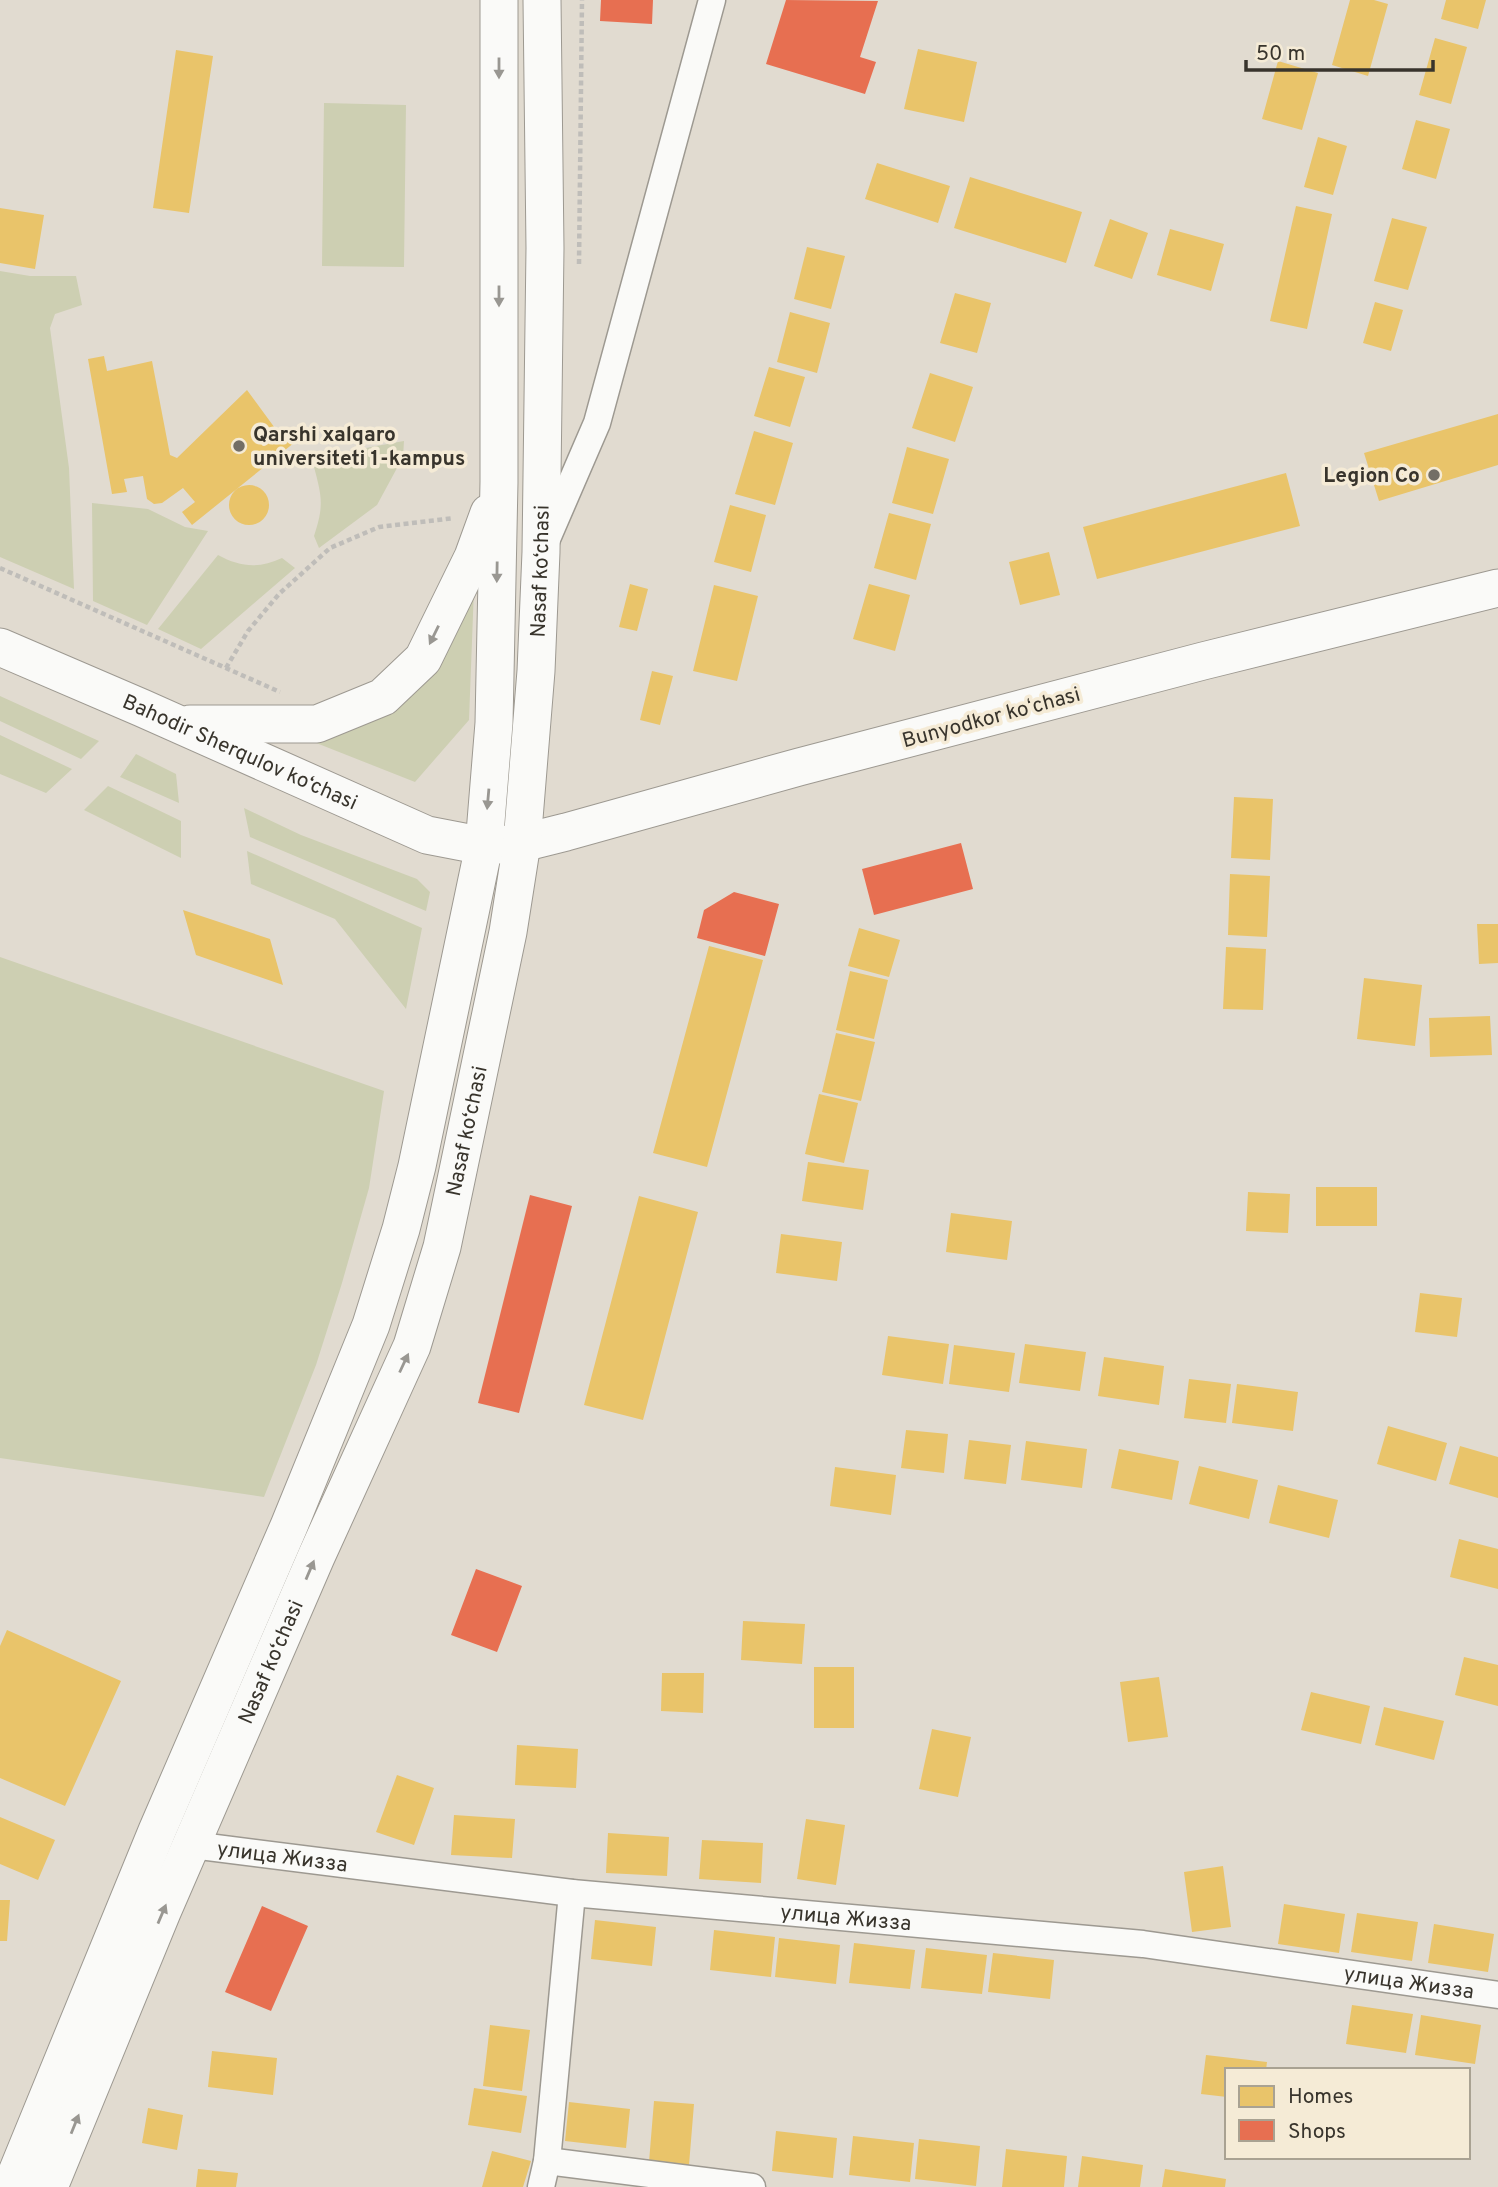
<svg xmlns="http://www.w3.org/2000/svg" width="1498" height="2187" viewBox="0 0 1498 2187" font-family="Overpass,sans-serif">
  <rect width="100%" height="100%" fill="#e1dbd0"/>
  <path fill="#cdcfb2" d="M324,103L406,105L404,267L322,266Z
    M0,271L30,276H76L82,305L55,314L50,328L69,468L74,589L0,557Z
    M404,441L403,457L377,505L319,548L314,536C324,506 322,497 314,467C340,450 373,447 404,441Z
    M92,503L148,509L185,527L208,531L147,625L93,601Z
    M218,555C240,567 259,569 282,558L295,568L201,649L158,629Z
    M474,588L469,720L415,782L296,735L346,725Z
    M0,696L99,741L81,759L0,721Z
    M0,735L72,769L46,793L0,774Z
    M136,754L176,774L179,803L120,777Z
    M108,786L181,821V858L84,810Z
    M244,808L301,835L417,879L430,892L426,911L250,837Z
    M247,851L422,928L406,1009L335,919L251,884Z
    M0,957L384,1091L369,1188L342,1283L316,1365L264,1497L0,1458Z"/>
  <path fill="#e9c46a" d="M1350,0H1374L1388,4L1368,76L1332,65Z
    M1446,0H1486L1478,29L1441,19Z
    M1435,38L1467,47L1451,104L1419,95Z
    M918,49L977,62L964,122L904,109Z
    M176,50L213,56L189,213L153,208Z
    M1278,61L1318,73L1302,130L1262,119Z
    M1416,120L1450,129L1436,179L1402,169Z
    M1318,137L1347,146L1333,195L1304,187Z
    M877,163L950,186L938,223L865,199Z
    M970,177L1082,212L1066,263L954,228Z
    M1296,206L1332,214L1307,329L1270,321Z
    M0,208L44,215L35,269L0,263Z
    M1392,218L1427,227L1408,290L1374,281Z
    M1110,219L1148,233L1132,279L1094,266Z
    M1170,229L1224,244L1211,291L1157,275Z
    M807,247L845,256L831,309L794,299Z
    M955,293L991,303L977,353L940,343Z
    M1375,302L1403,310L1391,351L1363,343Z
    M790,312L830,323L817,373L777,362Z
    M104,356L107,371L152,361L170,455L177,458L247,390L280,435L291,427L300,438L192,525L182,512L195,502L183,488L162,503L154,504L147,499L143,476L124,479L127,492L112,494L88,359Z
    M769,367L805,377L790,427L754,416Z
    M930,373L973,387L955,442L912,428Z
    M1498,414V465L1379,501L1364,453Z
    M754,431L793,443L775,505L735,494Z
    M907,447L949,459L933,514L892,503Z
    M1286,473L1300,526L1097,579L1083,527Z
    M229 505a20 20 0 1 1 40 0a20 20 0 1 1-40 0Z
    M730,505L766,515L751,572L714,562Z
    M889,513L931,524L916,580L874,568Z
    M1049,552L1060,595L1020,605L1009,562Z
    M630,584L648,589L637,631L619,627Z
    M869,584L910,595L895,651L853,639Z
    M714,585L758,596L737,681L693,671Z
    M652,671L673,676L660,725L640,720Z
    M1234,797L1273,799L1270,860L1231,858Z
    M1230,874L1270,876L1267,937L1228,935Z
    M183,910L270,939L283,985L196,955Z
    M1477,924H1498V963L1479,964Z
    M859,928L900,940L889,977L848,966Z
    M709,946L763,960L707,1167L653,1153Z
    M1226,947L1266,949L1263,1010L1223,1009Z
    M850,971L888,980L874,1039L836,1030Z
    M1364,978L1422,985L1415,1046L1357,1039Z
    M1490,1016L1492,1055L1430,1057L1429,1018Z
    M836,1033L875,1042L861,1101L822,1092Z
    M819,1094L858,1103L844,1163L805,1154Z
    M808,1162L869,1170L863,1210L802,1201Z
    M1316,1187H1377V1226H1316Z
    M1248,1192L1290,1194L1288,1233L1246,1231Z
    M639,1196L698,1212L643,1420L584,1405Z
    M951,1213L1012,1221L1007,1260L946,1252Z
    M781,1234L842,1242L837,1281L776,1273Z
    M1420,1293L1462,1298L1457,1337L1415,1332Z
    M888,1336L949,1344L943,1384L882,1375Z
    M1025,1344L1086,1352L1080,1391L1019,1383Z
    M954,1345L1015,1353L1009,1392L949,1384Z
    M1104,1357L1164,1366L1159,1405L1098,1396Z
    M1189,1379L1231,1384L1226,1423L1184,1418Z
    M1237,1384L1298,1392L1293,1431L1232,1423Z
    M1388,1426L1447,1443L1436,1481L1377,1464Z
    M906,1430L948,1434L944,1473L901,1468Z
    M969,1440L1011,1445L1006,1484L964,1479Z
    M1026,1441L1087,1449L1082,1488L1021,1480Z
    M1460,1446L1498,1457V1498L1449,1484Z
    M1119,1449L1179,1461L1172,1500L1111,1488Z
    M1199,1466L1258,1480L1249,1519L1189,1504Z
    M835,1467L896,1475L891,1515L830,1506Z
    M1278,1485L1338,1500L1329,1538L1269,1523Z
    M1459,1539L1498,1549V1589L1450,1577Z
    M743,1621L805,1624L802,1664L741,1660Z
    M7,1630L121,1681L65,1806L0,1778V1646Z
    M1464,1657L1498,1665V1706L1455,1695Z
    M814,1667H854V1728H814Z
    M662,1673H704L703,1713L661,1711Z
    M1159,1677L1168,1737L1128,1742L1120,1682Z
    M1311,1692L1370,1706L1361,1744L1301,1730Z
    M1384,1707L1444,1721L1434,1760L1375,1745Z
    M932,1729L971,1737L958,1797L919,1789Z
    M517,1745L578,1749L576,1788L515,1785Z
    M397,1775L434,1788L414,1845L376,1832Z
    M454,1815L515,1819L512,1858L451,1855Z
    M0,1817L55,1840L38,1880L0,1864Z
    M806,1819L845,1825L836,1885L797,1879Z
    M608,1833L669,1837L667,1876L606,1873Z
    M702,1840L763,1843L761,1883L699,1879Z
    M1223,1866L1231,1927L1192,1932L1184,1872Z
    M0,1900H10L7,1941H0Z
    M1284,1904L1345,1914L1339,1953L1278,1944Z
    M1357,1913L1418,1922L1412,1961L1351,1952Z
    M595,1920L656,1927L652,1966L591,1959Z
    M1434,1924L1494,1934L1488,1972L1428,1963Z
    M714,1930L775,1937L771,1977L710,1970Z
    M779,1938L840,1945L836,1984L775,1977Z
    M854,1943L915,1950L910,1989L849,1983Z
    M926,1948L987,1955L982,1994L921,1988Z
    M993,1953L1054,1960L1050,1999L988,1992Z
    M1352,2005L1413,2014L1406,2053L1346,2044Z
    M1421,2015L1481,2025L1475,2064L1415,2055Z
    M490,2025L530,2030L522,2091L483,2086Z
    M212,2051L277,2058L273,2095L208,2087Z
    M1206,2055L1267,2062L1266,2070H1227V2097L1201,2094Z
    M474,2088L527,2096L521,2133L468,2125Z
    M654,2101L694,2104L689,2165L649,2162Z
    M569,2102L630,2109L626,2148L565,2141Z
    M148,2108L183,2115L177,2150L142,2143Z
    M776,2131L837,2138L833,2178L772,2171Z
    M853,2136L914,2143L910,2182L849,2175Z
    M919,2139L980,2146L976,2186L915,2179Z
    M1006,2149L1067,2156L1064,2187H1002Z
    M492,2151L531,2161L523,2187H482Z
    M1082,2156L1143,2165L1140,2187H1078Z
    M198,2169L238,2173L236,2187H196Z
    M1165,2169L1226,2179L1225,2187H1162Z"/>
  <path fill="#e76f51" d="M601,0H653L652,24L600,21Z
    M786,0L878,1L860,57L876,62L865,94L766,64Z
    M961,843L973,889L874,915L862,869Z
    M734,892L779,904L765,956L697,938L704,910Z
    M530,1195L572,1206L519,1413L478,1403Z
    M476,1569L522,1586L497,1652L451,1635Z
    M262,1906L308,1926L271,2011L225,1992Z"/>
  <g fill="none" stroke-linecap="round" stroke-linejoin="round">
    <g stroke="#9d9991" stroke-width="29">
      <g id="street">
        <path d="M546,541L597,423L712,0"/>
        <path id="s1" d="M192,1845L572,1893L1143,1944L1498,1995"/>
        <path d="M547,2161L752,2187"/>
        <path d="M541,2187L547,2161L572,1893"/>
      </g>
    </g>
    <g stroke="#9d9991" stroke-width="39">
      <g id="secondary">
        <path id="s2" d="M0,647L142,708L427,835L484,846L522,843L566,832L799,767L1203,661L1498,588"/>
        <path d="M190,724H317L383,697L423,659L473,557L489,513"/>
        <path d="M11,2187L157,1831L289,1526L371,1325L401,1229L417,1166L484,846L494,723L499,482V0"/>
        <path id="s3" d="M49,2187L162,1912L316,1557L412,1346L442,1247L508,932L522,843L536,671L541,552L545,248L542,0"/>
      </g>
    </g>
    <path stroke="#bfbdb9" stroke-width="4.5" stroke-dasharray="5 3.5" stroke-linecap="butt" d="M579,264L582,0
      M0,568L280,692
      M226,668L248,631L279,594L330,548L379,527L454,518"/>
    <use href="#street" stroke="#fafaf8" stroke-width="26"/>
    <use href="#secondary" stroke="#fafaf8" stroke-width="37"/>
  </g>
  <defs><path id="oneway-solid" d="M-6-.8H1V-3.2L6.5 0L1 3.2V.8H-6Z" transform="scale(1.75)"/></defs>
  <g fill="#999792">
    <use href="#oneway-solid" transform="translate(499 68) rotate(90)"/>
    <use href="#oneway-solid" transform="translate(499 296) rotate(90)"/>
    <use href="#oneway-solid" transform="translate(497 572) rotate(91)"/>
    <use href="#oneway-solid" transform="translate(434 635) rotate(116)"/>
    <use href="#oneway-solid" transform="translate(488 799) rotate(95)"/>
    <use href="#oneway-solid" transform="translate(404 1363) rotate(-65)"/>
    <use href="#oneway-solid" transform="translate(310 1570) rotate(-67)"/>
    <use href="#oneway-solid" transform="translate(162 1914) rotate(-67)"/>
    <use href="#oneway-solid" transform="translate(75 2124) rotate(-68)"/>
  </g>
  <g fill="#736e65" stroke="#f5ebd6" stroke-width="2.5">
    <circle cx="239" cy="446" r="7"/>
    <circle cx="1434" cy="475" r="7"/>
  </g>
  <g text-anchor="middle" stroke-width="7" stroke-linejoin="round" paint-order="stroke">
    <g font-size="21" font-weight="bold" fill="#38342c" stroke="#f5ebd6" text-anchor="start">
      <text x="253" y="441">Qarshi xalqaro<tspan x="253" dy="24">universiteti 1-kampus</tspan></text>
      <text x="1420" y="482" text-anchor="end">Legion Co</text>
    </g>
    <g font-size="21" fill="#38342c" stroke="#f5ebd6">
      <text dy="7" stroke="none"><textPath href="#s3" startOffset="1704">Nasaf ko‘chasi</textPath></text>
      <text transform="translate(991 717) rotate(-15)" y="7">Bunyodkor koʻchasi</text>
      <text dy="7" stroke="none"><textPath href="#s2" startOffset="262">Bahodir Sherqulov ko‘chasi</textPath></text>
      <text dy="7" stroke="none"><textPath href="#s3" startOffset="1138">Nasaf ko‘chasi</textPath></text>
      <text dy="7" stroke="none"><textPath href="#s3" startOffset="570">Nasaf ko‘chasi</textPath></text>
      <text dy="7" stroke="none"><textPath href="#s1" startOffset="91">улица Жизза</textPath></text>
      <text dy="7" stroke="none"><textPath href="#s1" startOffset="658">улица Жизза</textPath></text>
      <text dy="7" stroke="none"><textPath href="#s1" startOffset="1225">улица Жизза</textPath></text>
    </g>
  </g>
  <rect x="1225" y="2068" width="245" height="91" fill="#f5ebd6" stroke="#a9a292" stroke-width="2"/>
  <rect x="1239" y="2086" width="35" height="21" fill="#e9c46a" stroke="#a9a292" stroke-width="2"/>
  <text x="1288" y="2103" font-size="21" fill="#38342c">Homes</text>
  <rect x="1239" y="2120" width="35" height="21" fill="#e76f51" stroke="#a9a292" stroke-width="2"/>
  <text x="1288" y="2138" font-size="21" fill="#38342c">Shops</text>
  <path d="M1246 60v10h187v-10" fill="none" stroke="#38342c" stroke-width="3.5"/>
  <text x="1256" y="60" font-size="21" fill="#38342c" stroke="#f5ebd6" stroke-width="5" paint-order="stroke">50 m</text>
</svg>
